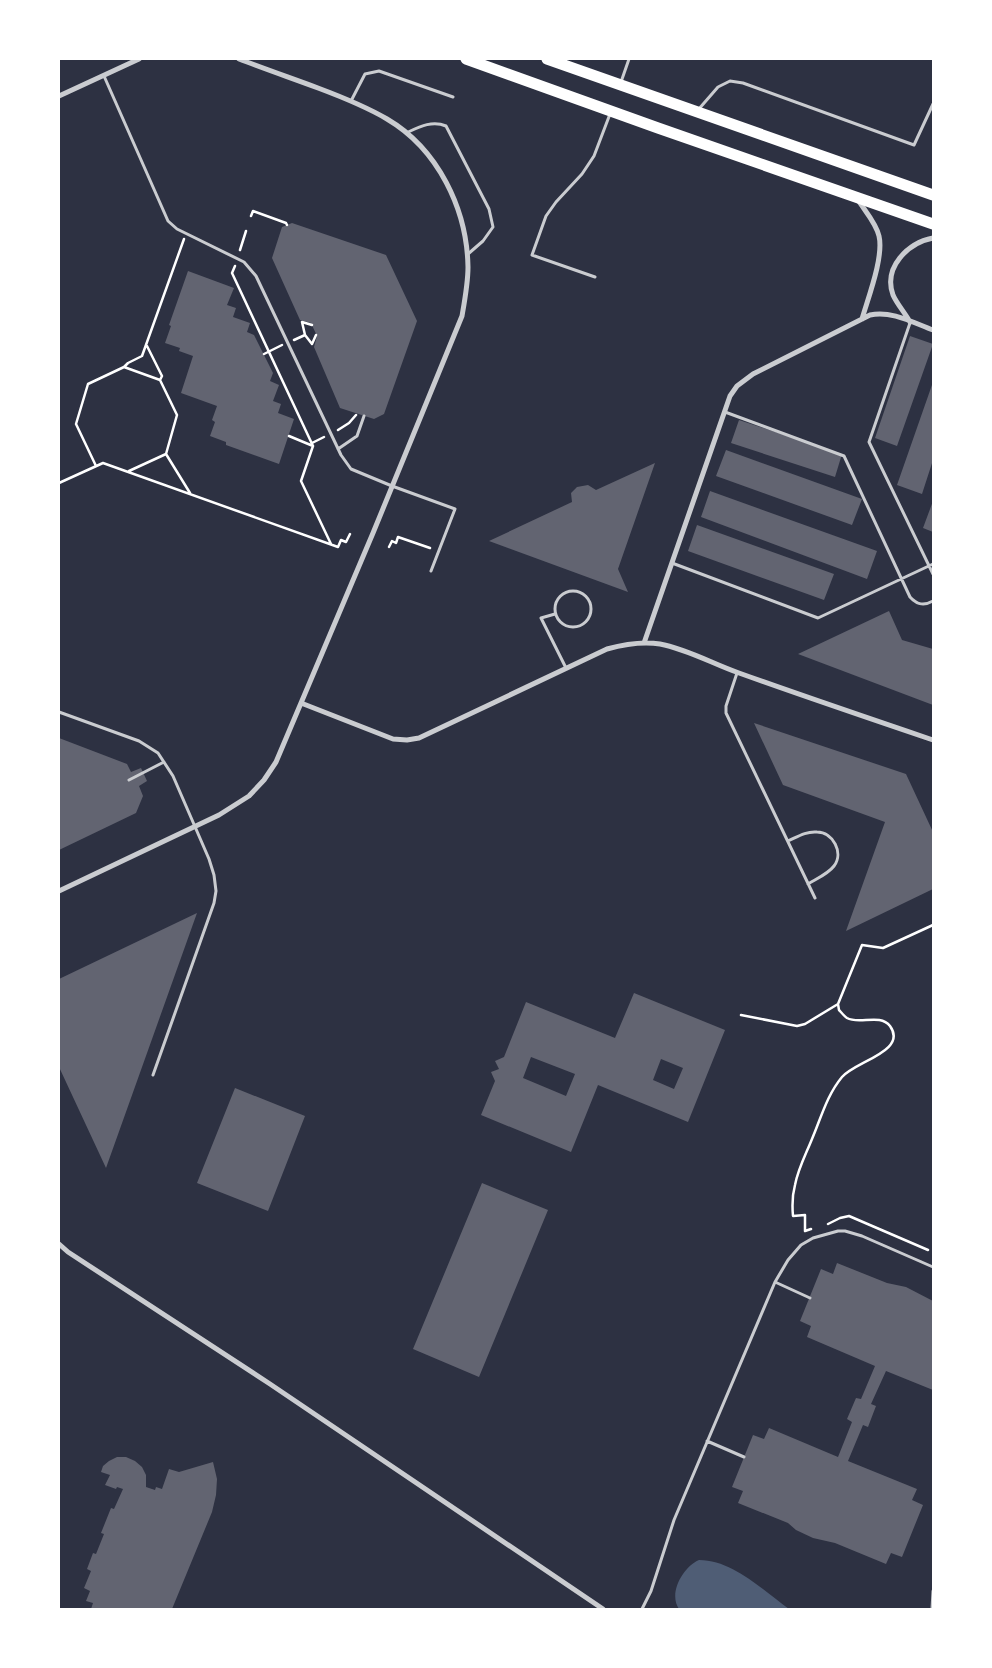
<svg xmlns="http://www.w3.org/2000/svg" width="992" height="1668" viewBox="0 0 992 1668" font-family="'Exo 2',sans-serif">
  <rect width="100%" height="100%" fill="#2d3142"/>
  <path fill="#4f5d75" d="M699,1560C733,1560 764,1591 789,1609H679C668,1593 683,1567 699,1560Z"/>
  <path fill="#626471" fill-rule="evenodd" d="M292,223L386,255L417,321L384,414L374,419L340,408L314,347L317,336L311,323L300,320L272,258L282,227Z
    M188,271L234,288L227,305L236,308L233,317L250,323L247,332L254,335L273,373L270,381L279,385L273,401L281,404L278,413L294,419L279,464L226,445V442L210,436L215,422L212,420L217,406L181,393L193,356L179,351L180,348L165,343L171,326L169,325Z
    M910,336L933,344L897,446L875,438Z
    M933,382V460L922,494L897,485Z
    M739,420L842,454L835,477L731,443Z
    M726,450L862,499L852,525L716,476Z
    M655,463L618,569L628,592L489,541L572,502L571,493L577,487L588,485L596,490Z
    M710,491L877,551L867,579L701,517Z
    M933,501V532L923,528Z
    M697,525L834,574L824,600L688,551Z
    M889,611L902,640L933,649V705L798,654Z
    M754,723L906,774L933,832V889L846,931L885,822L783,785Z
    M59,738L127,764L131,772L141,768L147,781L139,786L143,796L136,813L59,850Z
    M197,913L106,1168L59,1067V979Z
    M634,993L725,1030L688,1122L598,1085L571,1152L481,1115L495,1081L491,1072L499,1069L495,1061L504,1057L526,1002L615,1038ZM531,1057L575,1074L566,1096L523,1078ZM661,1059L683,1068L674,1089L653,1080Z
    M235,1088L305,1116L268,1211L197,1183Z
    M482,1183L548,1210L479,1377L413,1349Z
    M837,1263L887,1283L906,1287L933,1301V1390L886,1371L871,1404L876,1406L868,1427L863,1425L848,1461L917,1489L912,1500L923,1505L902,1557L891,1553L886,1564L835,1543L813,1538L796,1530L788,1523L738,1503L743,1491L732,1487L753,1435L764,1439L769,1428L838,1457L852,1422L847,1419L856,1398L861,1399L875,1366L807,1337L811,1326L800,1321L821,1269L833,1274Z
    M117,1457H126L135,1461L142,1467L146,1475V1487L155,1490L156,1487L162,1489L169,1469L179,1472L213,1462L217,1479L216,1495L212,1512L172,1609H91L93,1603L86,1601L90,1591L84,1588L91,1571L87,1569L93,1553L96,1554L104,1534L101,1533L111,1508L114,1509L123,1489L117,1487L116,1489L105,1485L110,1475L101,1472L103,1466L109,1461Z"/>
  <g fill="none" stroke-linecap="round" stroke-linejoin="round">
    <path stroke="#fff" stroke-width="2.5" d="M251,216L253,211L286,223L287,225
      M240,250L246,231
      M235,266L232,273L313,446
      M305,335L302,322L312,325
      M294,340L305,335L312,344L316,335
      M147,346L162,376L160,380
      M264,354L282,345
      M124,367L128,363L142,356L184,239
      M338,430L349,423L356,415
      M289,436L313,446L301,481L331,544
      M312,443L324,437
      M166,454L190,493
      M96,466L76,424L88,384L124,367L160,380L177,415L166,454L129,471
      M59,483L103,463L338,547L341,540L346,542L350,534
      M389,547L392,541L396,543L398,537L430,548
      M741,1015L797,1026L805,1024L838,1004L862,945L883,948L933,925
      M828,1224L840,1218L849,1216L928,1250
      M811,1229L805,1231V1215L793,1216C792,1205 792,1196 795,1185C798,1169 806,1154 812,1139C821,1118 827,1095 842,1077C856,1061 908,1051 890,1026C880,1013 859,1025 847,1018C844,1016 841,1012 839,1010L838,1004"/>
    <path stroke="#caccd0" stroke-width="3" d="M104,76L168,221L177,229L244,262L256,276L341,455L351,469L392,486L455,509L431,571
      M621,82L629,59
      M351,101L365,74L379,71L453,97
      M698,110L718,87L730,81L743,83L914,145L933,104
      M406,133C419,127 432,120 446,126L489,209L493,227L483,241L468,254
      M595,277L532,255L546,216L556,202L582,174L594,156L610,114
      M910,323L869,442L933,574
      M725,412L844,456L910,597C917,605 924,606 933,601
      M338,449L357,436L364,416
      M672,563L818,618L933,564
      M555 609a18 18 0 1 1 36 0a18 18 0 1 1-36 0Z
      M555,614L541,618L566,668
      M737,673L726,706V713L815,898
      M59,712L139,741L158,753L173,776L209,859L214,875L216,891L214,903L153,1075
      M129,780L164,762
      M788,841C797,837 806,831 817,832C833,832 844,853 834,866C828,874 816,879 808,884
      M775,1282L810,1298
      M707,1441L744,1457
      M642,1609L651,1591L674,1520L775,1282L788,1260L801,1245L813,1238L838,1231H845L862,1236L933,1267
      M932,1609L933,1591"/>
    <path stroke="#caccd0" stroke-width="5" d="M59,96L139,59
      M858,200C865,211 876,223 879,236C884,257 868,298 862,319
      M910,322C905,313 897,304 893,295C883,267 908,243 933,238
      M644,643L730,396L737,386L753,374L870,315C891,310 914,323 933,330
      M301,703L393,739L407,740L419,738L607,649C625,644 642,641 660,644C687,649 713,664 739,673C803,696 868,718 933,740
      M59,891L219,815L249,796L264,780L276,762L301,703L373,533L462,316C465,299 468,283 468,267C467,209 438,149 387,119C365,106 342,97 318,88C291,78 265,69 239,59
      M59,1244L68,1252L270,1384L603,1609"/>
    <path stroke="#fff" stroke-width="11" d="M466,59L658,128L933,224
      M547,59L933,195"/>
  </g>
  <rect width="992" height="1668" fill="none" stroke="#ffffff" stroke-width="120"/>
</svg>
